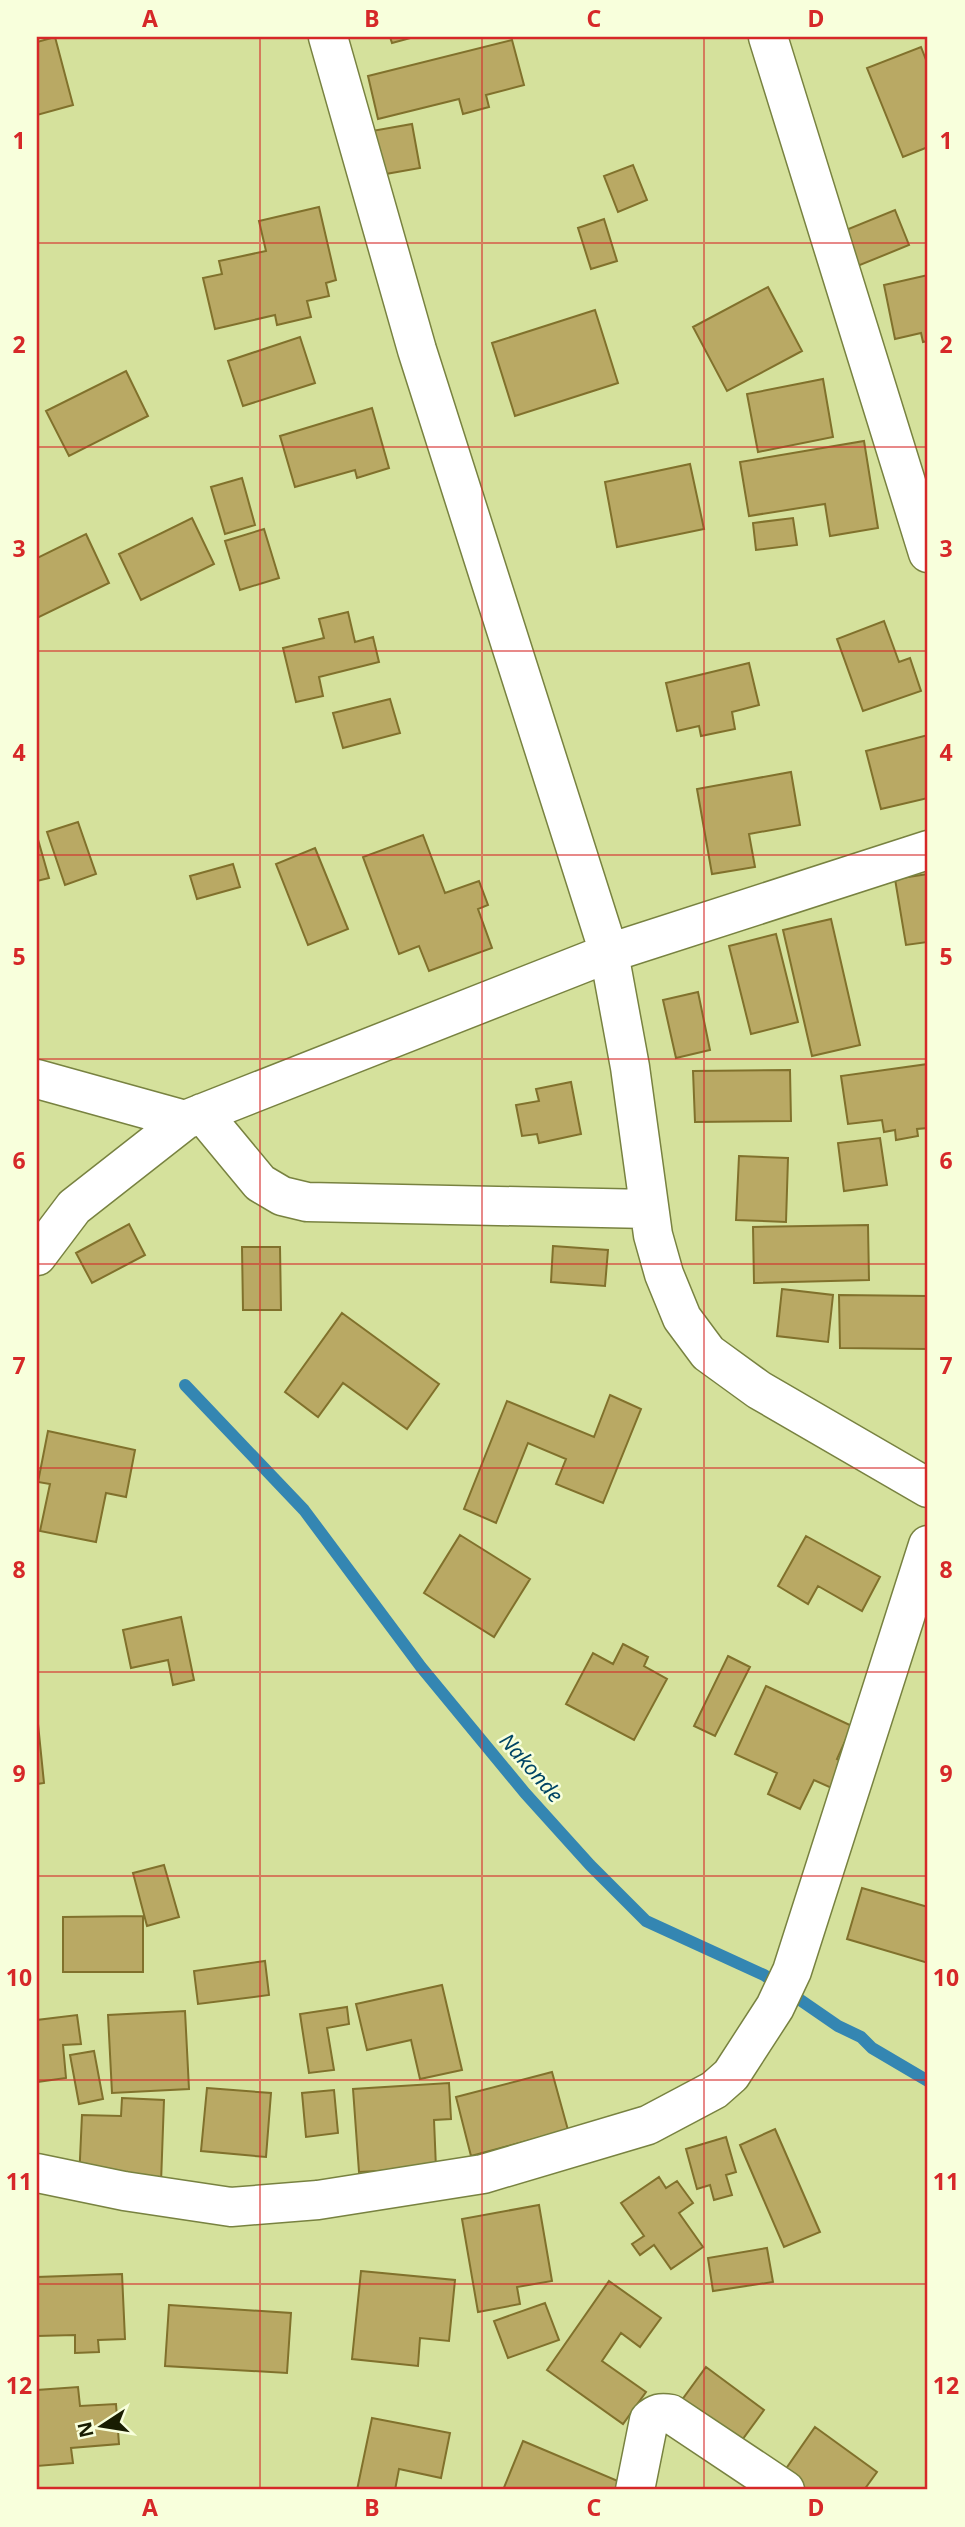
<svg xmlns="http://www.w3.org/2000/svg" width="965" height="2527" viewBox="0 0 965 2527" font-family="'Noto Sans',sans-serif">
  <rect width="100%" height="100%" fill="#d5e19c"/>
  <g fill="none" stroke-linecap="round" stroke-linejoin="round">
    <path stroke="#3486b2" stroke-width="12" d="M185,1385L304,1510L421,1667L525,1793L590,1865L646,1921L764,1975L838,2026L861,2037L872,2048L928,2081"/>
  </g>
  <path fill="#b9a964" stroke="#81712c" stroke-width="2" d="M55,37L73,105L37,115V42Z
    M390,37H414L392,43Z
    M512,40L524,85L486,95L489,107L463,114L459,99L378,119L368,76Z
    M921,47L928,65V147L903,157L867,68Z
    M412,124L420,168L380,175L372,131Z
    M633,165L647,200L618,212L604,176Z
    M319,207L336,280L326,283L329,296L307,301L311,317L277,325L275,315L215,329L203,278L222,274L219,261L266,251L259,221Z
    M895,210L909,245L855,267L841,232Z
    M604,219L617,261L591,269L578,228Z
    M928,275V341L923,342L921,333L895,339L884,285Z
    M768,287L802,351L727,391L693,327Z
    M595,310L618,383L515,416L492,343Z
    M300,337L315,383L243,406L228,361Z
    M126,371L148,416L69,456L46,411Z
    M823,379L833,437L758,452L747,394Z
    M372,408L389,468L357,478L355,470L295,487L280,436Z
    M864,441L878,528L830,536L825,504L749,516L740,462Z
    M690,464L704,529L617,547L605,482Z
    M242,478L255,525L225,534L211,487Z
    M192,518L214,564L141,600L119,554Z
    M793,518L797,545L756,550L753,523Z
    M264,529L279,578L240,590L225,541Z
    M86,534L109,583L37,618V558Z
    M348,612L355,642L373,637L379,662L319,677L323,696L296,702L283,648L324,638L319,619Z
    M884,621L899,662L910,658L921,691L863,711L837,639Z
    M749,663L759,705L732,712L735,729L701,736L699,726L677,731L666,683Z
    M390,699L400,733L343,748L333,713Z
    M928,735V798L881,809L866,751Z
    M791,772L800,825L749,834L755,867L712,874L697,789Z
    M78,822L96,874L65,885L47,832Z
    M423,835L445,893L479,881L488,905L478,909L492,948L429,971L419,946L399,954L363,857Z
    M37,836L49,878L37,881Z
    M315,848L348,929L308,945L276,864Z
    M233,864L240,887L197,899L190,876Z
    M928,874V942L906,945L895,879Z
    M831,919L860,1045L812,1056L783,930Z
    M776,934L798,1022L751,1034L729,946Z
    M698,992L710,1050L676,1058L663,1000Z
    M928,1064V1128L917,1129L918,1136L896,1140L895,1130L884,1132L882,1120L848,1124L841,1076Z
    M790,1070L791,1121L695,1122L693,1071Z
    M571,1082L581,1134L539,1143L537,1134L522,1136L516,1105L539,1101L536,1089Z
    M880,1138L887,1185L844,1191L838,1143Z
    M739,1156L788,1158L786,1222L736,1220Z
    M129,1224L145,1255L92,1283L76,1253Z
    M868,1225L869,1280L754,1283L753,1227Z
    M553,1246L608,1250L605,1286L551,1282Z
    M242,1247H280L281,1310H243Z
    M782,1289L833,1295L828,1342L777,1336Z
    M839,1295L928,1296V1349L840,1348Z
    M342,1313L439,1384L407,1429L343,1383L318,1417L285,1392Z
    M610,1395L641,1409L603,1503L556,1484L566,1459L528,1443L496,1523L464,1509L507,1401L594,1437Z
    M48,1431L135,1450L126,1497L106,1493L96,1542L40,1531L50,1484L38,1482Z
    M460,1535L530,1579L494,1637L424,1593Z
    M806,1536L880,1577L862,1611L818,1586L808,1604L778,1586Z
    M181,1617L194,1680L173,1685L168,1660L131,1668L123,1630Z
    M623,1644L648,1657L644,1666L667,1679L634,1740L566,1704L593,1653L613,1664Z
    M728,1656L750,1667L715,1736L694,1726Z
    M766,1686L852,1726L837,1759L848,1764L836,1790L814,1780L800,1809L768,1794L777,1773L735,1754Z
    M37,1714L44,1783L37,1784Z
    M164,1865L179,1917L147,1926L133,1873Z
    M862,1888L928,1907V1963L847,1939Z
    M143,1916V1972H63V1917Z
    M265,1961L269,1995L198,2004L194,1971Z
    M442,1985L462,2070L420,2079L411,2040L367,2050L356,2004Z
    M347,2007L349,2024L327,2028L334,2070L309,2073L300,2014Z
    M185,2011L189,2089L112,2093L108,2015Z
    M77,2015L81,2044L63,2045L66,2078L37,2082V2020Z
    M94,2051L103,2099L79,2104L70,2055Z
    M552,2072L568,2130L471,2156L456,2097Z
    M449,2083L451,2119L434,2120L436,2168L359,2172L353,2089Z
    M207,2088L271,2093L266,2157L201,2151Z
    M334,2090L338,2133L306,2137L302,2093Z
    M122,2098L164,2100L161,2183L79,2180L82,2115L121,2116Z
    M775,2129L820,2232L784,2247L740,2145Z
    M726,2137L736,2172L726,2175L732,2195L714,2200L710,2185L697,2189L686,2149Z
    M659,2177L666,2188L677,2181L693,2203L679,2213L703,2247L671,2269L654,2245L640,2255L632,2244L644,2236L621,2203Z
    M539,2205L552,2281L517,2287L520,2304L478,2312L462,2219Z
    M767,2248L773,2282L713,2291L708,2258Z
    M361,2271L455,2280L449,2341L420,2338L418,2366L352,2359Z
    M122,2274L125,2339L98,2340L99,2352L75,2353V2335L37,2336V2277Z
    M609,2281L661,2318L640,2347L621,2333L602,2361L646,2392L623,2424L547,2370Z
    M545,2303L559,2340L508,2358L494,2321Z
    M169,2305L291,2313L287,2373L165,2366Z
    M706,2367L764,2410L734,2451L676,2408Z
    M78,2387L80,2406L116,2404L119,2444L71,2448L73,2463L37,2466V2390Z
    M372,2418L450,2433L441,2478L399,2469L395,2490H357Z
    M815,2427L877,2472L864,2490H807L783,2473Z
    M523,2441L625,2484L623,2490H503Z"/>
  <g fill="none" stroke-linecap="round" stroke-linejoin="round">
    <g stroke="#788240" stroke-width="41">
      <path id="minor" d="M328,37L417,350L609,953L630,1067L653,1235L664,1274L682,1318L708,1353L759,1390L928,1488
        M768,37L928,553
        M37,1079L185,1120
        M202,1113L260,1183L282,1196L307,1202L649,1209
        M37,1256L74,1207L185,1120L609,953L928,850
        M37,2173L124,2191L231,2207L318,2200L483,2174L648,2125L714,2090L731,2075L775,2007L792,1971L928,1545
        M635,2490L649,2420C656,2413 661,2412 671,2414L785,2490"/>
    </g>
    <use href="#minor" stroke="#fff" stroke-width="38"/>
  </g>
  <path fill="none" stroke="#d62828" stroke-width="2" stroke-opacity="0.55" d="M260,37V2490M482,37V2490M704,37V2490M37,243H928M37,447H928M37,651H928M37,855H928M37,1059H928M37,1264H928M37,1468H928M37,1672H928M37,1876H928M37,2080H928M37,2284H928"/>
  <g text-anchor="middle" stroke-width="5" stroke-linejoin="round" paint-order="stroke">
    <g font-size="21" font-style="italic" fill="#004564" stroke="#f8ffdc">
      <text transform="translate(531 1768) rotate(49)" y="7">Nakonde</text>
    </g>
  </g>
  <rect width="965" height="2527" fill="none" stroke="#f8ffdc" stroke-width="77"/>
  <g transform="translate(102 2426) rotate(258)" stroke="#f8ffdc" stroke-width="5" paint-order="stroke">
  <path d="M0-5L12 26L0 18L-12 26Z" fill="#191d02"/>
  <text y="-10" font-size="19" font-weight="bold" text-anchor="middle" fill="#191d02">N</text>
  </g>
  <rect x="38" y="38" width="888" height="2450" fill="none" stroke="#d62828" stroke-width="2.5"/>
  <g font-size="23" text-anchor="middle" font-weight="bold" fill="#d62828">
    <text x="150" y="27">A</text>
    <text x="372" y="27">B</text>
    <text x="594" y="27">C</text>
    <text x="816" y="27">D</text>
    <text x="19" y="149">1</text>
    <text x="946" y="149">1</text>
    <text x="19" y="353">2</text>
    <text x="946" y="353">2</text>
    <text x="19" y="557">3</text>
    <text x="946" y="557">3</text>
    <text x="19" y="761">4</text>
    <text x="946" y="761">4</text>
    <text x="19" y="965">5</text>
    <text x="946" y="965">5</text>
    <text x="19" y="1169">6</text>
    <text x="946" y="1169">6</text>
    <text x="19" y="1374">7</text>
    <text x="946" y="1374">7</text>
    <text x="19" y="1578">8</text>
    <text x="946" y="1578">8</text>
    <text x="19" y="1782">9</text>
    <text x="946" y="1782">9</text>
    <text x="19" y="1986">10</text>
    <text x="946" y="1986">10</text>
    <text x="19" y="2190">11</text>
    <text x="946" y="2190">11</text>
    <text x="19" y="2394">12</text>
    <text x="946" y="2394">12</text>
    <text x="150" y="2516">A</text>
    <text x="372" y="2516">B</text>
    <text x="594" y="2516">C</text>
    <text x="816" y="2516">D</text>
  </g>
</svg>
